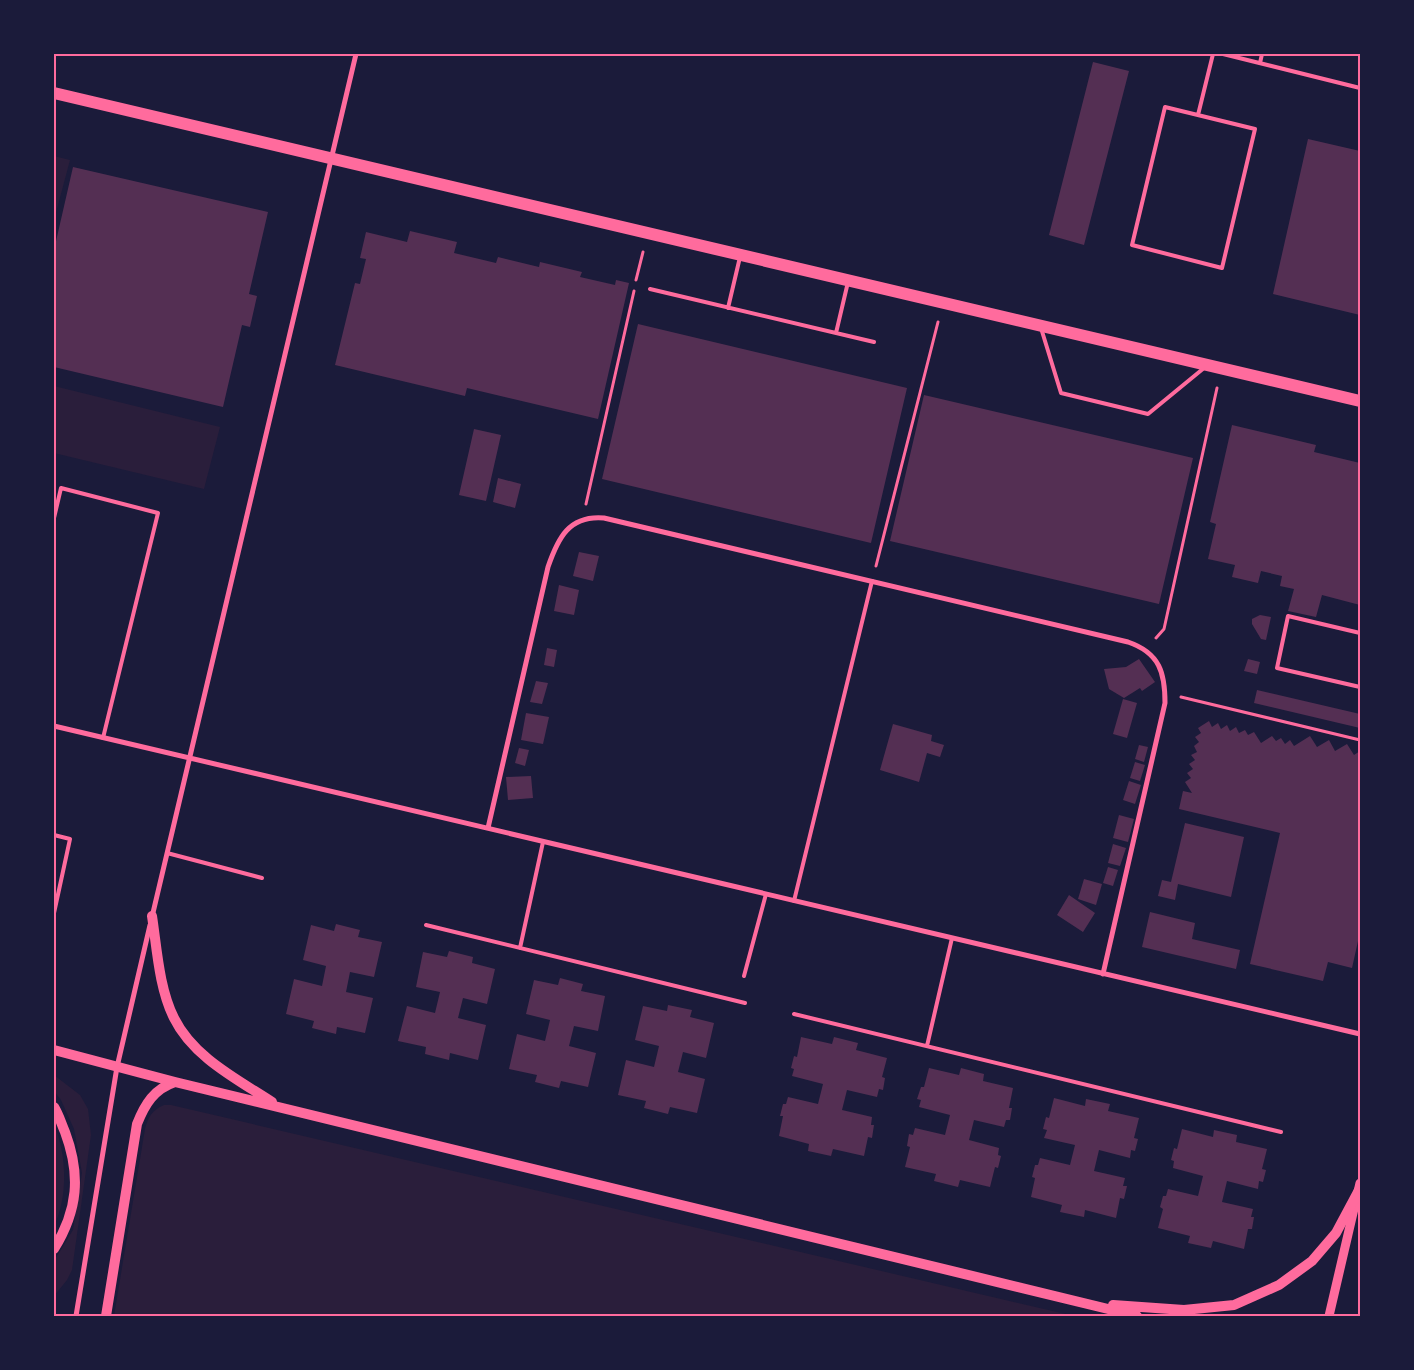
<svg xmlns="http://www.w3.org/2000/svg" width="1414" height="1370" viewBox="0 0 1414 1370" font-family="Montserrat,sans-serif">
  <rect width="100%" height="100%" fill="#1b1b3a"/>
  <path fill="#2a1e3b" d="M54,156L70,160L54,220Z
    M54,386L220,427L204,489L54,453Z
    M54,1075L80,1095L88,1109L91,1135L72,1270L67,1280L54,1296V1261L73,1230L82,1173L74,1129L61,1100L54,1091Z
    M164,1105H171L1074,1316H114L145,1129C148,1117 152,1110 164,1105Z
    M54,1125C67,1154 68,1197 54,1226Z"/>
  <path fill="#542f53" d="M1093,62L1129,71L1084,245L1049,235Z
    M1308,139L1360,151V315L1273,294Z
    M73,167L268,212L249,294L257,296L250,327L242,325L223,407L54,367V250Z
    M410,231L457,242L454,253L496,263L498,257L539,267L540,262L582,272L580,277L615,285L616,280L629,283L598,419L467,388L465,396L335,365L355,283L360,284L366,259L360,258L366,232L407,242Z
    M638,324L907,388L871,543L602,479Z
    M924,395L1193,458L1159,604L890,541Z
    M1232,425L1316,445L1314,452L1360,463V605L1322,595L1316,617L1288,611L1294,589L1280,586L1282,576L1261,571L1258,583L1232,577L1235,565L1208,559L1216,524L1210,522Z
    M474,429L501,435L486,501L459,495Z
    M498,478L521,484L515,508L493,502Z
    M579,552L599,556L593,581L573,576Z
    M559,585L579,590L574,615L554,611Z
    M1260,615L1271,617L1266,640L1261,639L1252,624V619Z
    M547,648L557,650L554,667L544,665Z
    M1139,659L1155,682L1142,691L1140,688L1124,698L1109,689L1104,669L1126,667Z
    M1248,659L1260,662L1257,674L1244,671Z
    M536,681L548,683L542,704L530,702Z
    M1257,690L1360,714V728L1254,703Z
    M1123,699L1137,703L1127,738L1113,734Z
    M526,713L549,717L543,744L521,740Z
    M1209,721L1212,727L1218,723L1221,729L1227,725L1230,731L1236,727L1239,733L1245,730L1248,735L1254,732L1261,743L1272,736L1276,741L1281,738L1285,744L1290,740L1294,746L1310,736L1317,747L1329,740L1335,751L1347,744L1354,755L1360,751V932L1352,968L1328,962L1323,981L1250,964L1280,833L1179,809L1183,791L1192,793L1185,782L1191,778L1187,773L1193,769L1189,764L1195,760L1191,755L1197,752L1194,746L1199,742L1195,737L1201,733L1198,728Z
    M893,724L932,735L931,741L944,745L940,757L927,753L919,782L880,770Z
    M1139,745L1148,747L1144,762L1135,759Z
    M519,748L529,750L525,766L515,763Z
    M1135,762L1145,765L1140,781L1130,778Z
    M531,776L533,798L508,800L506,777Z
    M1129,781L1141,785L1135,804L1123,800Z
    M1119,815L1134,819L1128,842L1113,838Z
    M1185,823L1244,837L1231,897L1178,884L1175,900L1158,896L1162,880L1171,882Z
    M1113,844L1126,848L1120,866L1108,863Z
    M1108,867L1118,870L1113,886L1103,883Z
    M1084,879L1102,884L1096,905L1078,899Z
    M1069,895L1095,913L1083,932L1057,915Z
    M1150,912L1195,923L1192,939L1240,950L1236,969L1142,947Z
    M336,924L360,930L358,937L382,942L374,977L350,972L346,992L373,998L365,1033L337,1027L336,1034L312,1028L314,1021L286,1014L294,979L322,986L326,966L303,960L311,925L334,931Z
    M449,951L473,957L472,963L495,969L487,1004L463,998L458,1018L486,1025L478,1060L450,1053L449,1060L425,1054L426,1047L398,1041L407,1006L435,1013L440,992L416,987L423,952L447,957Z
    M560,978L583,984L581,991L605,996L598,1031L574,1026L569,1046L596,1053L588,1087L561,1081L559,1088L535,1082L537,1075L509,1069L517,1034L545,1041L550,1020L526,1014L534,980L558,985Z
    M668,1005L692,1010L690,1017L714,1023L706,1058L683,1052L678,1072L705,1079L697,1113L670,1107L668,1114L644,1108L646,1101L618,1095L626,1060L654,1067L659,1046L635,1040L643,1006L667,1011Z
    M801,1037L832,1044L834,1037L858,1043L856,1050L887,1058L882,1077L885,1078L883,1090L879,1089L877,1097L847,1090L842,1110L872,1117L871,1125H874L872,1138L868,1137L864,1156L833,1149L831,1156L808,1151L809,1144L779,1136L783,1116H780L783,1104H786L788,1097L818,1104L823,1084L792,1076L794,1069L791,1068L794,1056L797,1057Z
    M929,1068L959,1075L961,1068L984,1074L983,1081L1013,1088L1009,1108H1012L1010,1120H1006L1004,1127L974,1120L969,1140L999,1148L998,1155L1001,1156L998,1168L995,1167L990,1187L960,1180L958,1187L934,1181L936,1174L905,1167L910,1147L907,1146L909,1134L913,1135L915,1128L945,1135L950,1115L919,1107L921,1100L917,1099L921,1087H924Z
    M1054,1098L1085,1106L1086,1099L1110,1104L1108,1111L1139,1118L1134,1138L1138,1139L1135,1151L1131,1150L1130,1158L1099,1150L1094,1171L1125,1178L1123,1186H1127L1124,1199L1120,1198L1116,1218L1085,1210L1084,1217L1060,1212L1062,1205L1031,1197L1035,1178L1032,1177L1035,1165H1038L1040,1158L1070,1165L1075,1145L1044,1138L1047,1130L1043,1129L1046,1117L1049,1118Z
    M1182,1129L1213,1137L1214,1130L1237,1135L1236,1142L1267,1149L1262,1169L1266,1170L1263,1182L1259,1181L1258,1189L1227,1181L1222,1202L1253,1209L1251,1217H1254L1252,1229H1248L1244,1249L1213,1241L1211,1248L1188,1243L1190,1236L1158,1228L1163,1209L1160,1207L1163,1196H1166L1168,1189L1198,1196L1203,1176L1173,1168L1174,1161L1171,1160L1174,1148L1177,1149Z"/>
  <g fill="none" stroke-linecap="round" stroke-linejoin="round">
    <path stroke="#ff6b9d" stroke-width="3" d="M636,280L643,252
      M586,504L634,291
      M876,566L938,322
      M1156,638L1164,629L1217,388
      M1181,697L1360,740"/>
    <path stroke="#ff6b9d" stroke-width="4" d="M1223,54L1360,88
      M1260,63L1262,54
      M1165,107L1255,129L1222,268L1132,245Z
      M1198,115L1213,54
      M650,289L874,342
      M728,308L740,257
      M1041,328L1061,393L1148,414L1204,368
      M836,333L848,282
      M54,518L61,488L158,513L103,738
      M1360,633L1288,616L1277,668L1360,687
      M54,835L70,839L54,913
      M167,853L262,878
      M794,901L872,581
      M426,925L745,1003
      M520,948L543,842
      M744,976L766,894
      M794,1014L1281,1132
      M927,1046L952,938"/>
    <path stroke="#ff6b9d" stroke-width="5" d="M54,726L1360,1034
      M488,828L548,567C558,538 569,515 604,518L1128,642C1160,653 1165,673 1165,703L1103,974
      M152,917L356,54
      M76,1316L117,1067L150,925"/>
    <path stroke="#ff6b9d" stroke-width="9" d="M1329,1316L1360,1183"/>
    <path stroke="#ff6b9d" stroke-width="10" d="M152,916C157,949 159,988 174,1018C193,1057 237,1079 272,1102
      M54,1050L175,1082L1137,1316
      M54,1107C59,1115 61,1123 65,1132C81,1175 78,1210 54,1249
      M1113,1305L1184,1310L1234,1305L1279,1285L1312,1261L1336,1233L1359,1190
      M106,1316L137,1124C145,1104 154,1089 175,1082"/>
    <path stroke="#ff6b9d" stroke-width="12" d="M54,93L1360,401"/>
  </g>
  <rect width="1414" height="1370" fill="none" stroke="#1b1b3a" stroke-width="110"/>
  <rect x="55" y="55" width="1304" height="1260" fill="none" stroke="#ff6b9d" stroke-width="2"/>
</svg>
